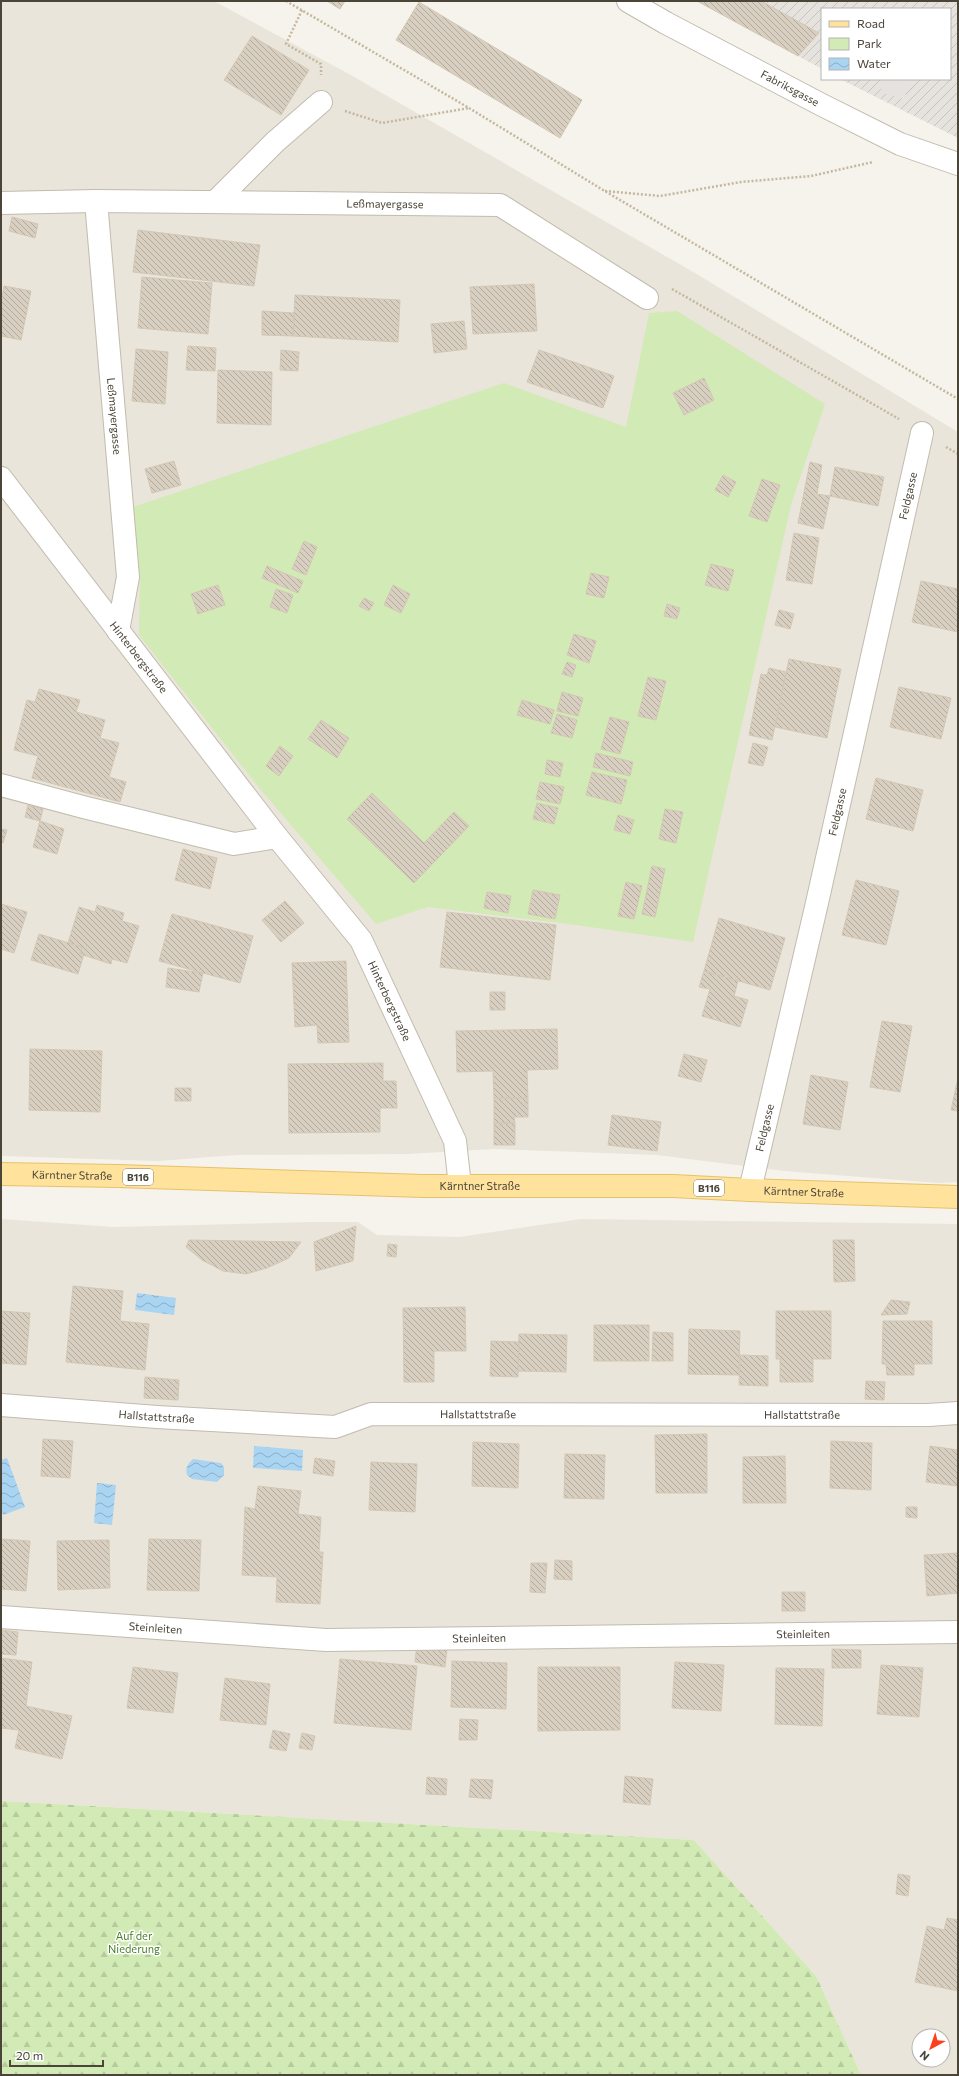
<svg xmlns="http://www.w3.org/2000/svg" width="959" height="2076" viewBox="0 0 959 2076" font-family="Commissioner,sans-serif">
  <defs>
    <pattern id="industrial-furrows" width="10" height="10" patternUnits="userSpaceOnUse"><rect width="10" height="10" fill="#e6e2dd"/><path d="M-1 1l2-2M0 10L10 0M9 11l2-2" fill="none" stroke="#c7c3be"/></pattern>
    <pattern id="forest-firs" width="22" height="20" patternUnits="userSpaceOnUse"><rect width="22" height="20" fill="#d2eab5"/><path d="M5 1l3.5 6h-7zM16 11l3.5 6h-7z" fill="#b6ca9c"/></pattern>
    <pattern id="water-waves" width="16" height="10" patternUnits="userSpaceOnUse"><rect width="16" height="10" fill="#a9d4f2"/><path d="M0 5q4-4 8 0t8 0" fill="none" stroke="#8caec5"/></pattern>
    <pattern id="building-back-hatch" width="6" height="6" patternUnits="userSpaceOnUse"><rect width="6" height="6" fill="#d8cfc1"/><path d="M-1 5l2 2M0 0l6 6M5-1l2 2" fill="none" stroke="#b1aa9e"/></pattern>
  </defs>
  <rect width="100%" height="100%" fill="#f6f3ec"/>
  <path fill="#eae5da" fill-rule="evenodd" d="M1,1H214L349,74L695,273L958,432V1182L938,1183L784,1171L657,1155L494,1149L408,1154L237,1155L158,1161L1,1156Z
    M1,1219L114,1227L312,1222H358L377,1235L459,1237L581,1219L958,1224V2075H861L816,1976L694,1840L1,1801ZM919,2036H943V2060H919Z"/>
  <path fill="url(#industrial-furrows)" d="M697,1H958V138L840,79H950V9H822V69Z"/>
  <path fill="url(#forest-firs)" d="M1,1801L694,1840L816,1976L861,2075H1Z"/>
  <path fill="#d2eab5" d="M677,311L825,404L791,505L693,942L576,925L428,907L376,924L260,789L139,635L140,574L130,508L504,383L626,427L649,313Z"/>
  <path fill="#e5e3e0" d="M884,79H910L904,99L880,92Z"/>
  <path fill="url(#water-waves)" d="M137,1293L176,1298L174,1315L135,1310Z
    M254,1446L303,1450L302,1471L253,1468Z
    M7,1458L25,1507L3,1515L1,1508V1460Z
    M193,1459L221,1463L224,1467V1475L217,1482L192,1479L187,1475C185,1467 188,1464 193,1459Z
    M97,1483L116,1485L112,1525L94,1523Z"/>
  <path fill="url(#building-back-hatch)" stroke="#d3c7b4" d="M327,1H345L340,9Z
    M697,1H761L819,33L798,56Z
    M419,2L582,100L560,138L396,40Z
    M252,36L309,70L281,115L224,80Z
    M12,217L38,224L35,238L9,231Z
    M138,230L260,245L254,286L133,272Z
    M142,277L212,283L208,334L138,328Z
    M534,284L537,331L473,334L470,287Z
    M4,286L31,291L21,340L1,336V302Z
    M295,295L400,300L398,342L293,336Z
    M262,311L294,313L293,336L262,335Z
    M464,321L467,349L434,353L431,324Z
    M188,346L216,348L215,371L186,370Z
    M136,349L168,352L165,404L132,401Z
    M281,350L299,352L298,371L280,370Z
    M539,350L614,376L603,408L527,382Z
    M218,370L272,372L271,425L217,423Z
    M704,378L714,400L684,415L673,393Z
    M174,461L181,485L152,493L145,469Z
    M810,462L822,465L817,494L830,496L823,529L798,523Z
    M835,467L884,477L878,506L830,496Z
    M723,475L736,482L728,497L715,490Z
    M762,479L780,485L767,522L749,516Z
    M794,533L819,538L812,584L786,580Z
    M304,541L317,547L306,575L292,569Z
    M711,564L734,570L728,591L705,585Z
    M267,566L303,581L298,593L262,578Z
    M591,573L609,577L604,598L586,594Z
    M921,581L958,589V632L912,622Z
    M218,585L225,605L198,614L191,594Z
    M393,585L410,594L401,613L384,605Z
    M276,589L293,595L287,613L270,607Z
    M364,598L374,603L369,611L359,606Z
    M667,604L680,608L677,619L664,616Z
    M779,610L794,614L790,629L775,625Z
    M574,634L596,641L589,663L567,655Z
    M789,659L841,669L827,738L775,727Z
    M567,662L576,665L572,677L562,674Z
    M769,668L786,672L772,740L749,735L761,674L767,675Z
    M648,677L666,681L656,720L638,716Z
    M899,687L951,698L941,739L890,727Z
    M39,689L80,700L76,712L105,720L100,738L119,743L109,777L126,782L120,802L32,778L38,756L14,750L27,700L35,702Z
    M562,692L583,698L578,716L557,711Z
    M522,700L554,710L550,724L517,715Z
    M557,714L577,720L572,738L551,733Z
    M610,717L629,722L620,754L601,749Z
    M321,720L349,738L337,758L308,739Z
    M753,743L768,747L763,766L748,763Z
    M280,746L293,756L279,776L266,766Z
    M596,753L633,762L630,776L593,767Z
    M547,760L563,763L560,777L545,774Z
    M592,772L627,780L621,804L586,795Z
    M876,778L923,790L913,831L866,819Z
    M540,782L564,787L560,804L536,799Z
    M372,793L424,843L454,812L469,826L414,883L347,819Z
    M537,803L558,808L554,824L533,819Z
    M28,805L43,809L40,821L25,817Z
    M665,809L683,812L676,843L659,839Z
    M618,815L634,820L630,834L614,830Z
    M40,821L64,829L57,854L33,847Z
    M1,829L7,830L3,843L1,842Z
    M183,849L217,858L210,889L175,880Z
    M652,866L665,869L655,917L642,914Z
    M856,880L899,891L886,945L842,935Z
    M626,882L642,886L634,919L618,916Z
    M533,890L560,895L555,919L528,914Z
    M487,892L511,896L508,913L484,908Z
    M285,901L304,923L281,942L262,920Z
    M1,904L27,912L14,953L1,949Z
    M97,905L124,913L122,921L139,926L127,963L112,959L111,964L80,954L82,947L68,943L79,907L95,912Z
    M447,912L556,925L550,980L440,967Z
    M172,914L253,936L240,983L159,961Z
    M719,918L785,938L770,990L704,971Z
    M39,934L82,947L80,954H84L78,974L31,960Z
    M346,961L349,1042L318,1043L317,1025L295,1027L292,963Z
    M168,968L203,973L199,992L166,987Z
    M704,971L738,981L734,996L748,1000L740,1027L702,1016L710,989L699,987Z
    M490,992H505V1010H490Z
    M882,1021L912,1026L900,1092L870,1087Z
    M557,1029L558,1069L527,1070L528,1098H494L493,1071L457,1072L456,1031Z
    M30,1049L102,1051L100,1112L29,1110Z
    M684,1054L707,1060L701,1082L678,1076Z
    M383,1063V1081H396L397,1108H380V1132L289,1133L288,1064Z
    M811,1075L848,1082L840,1130L803,1124Z
    M958,1078V1111L951,1110Z
    M175,1088H191V1101H175Z
    M494,1098H528V1117H514L515,1123H494Z
    M612,1115L661,1122L657,1151L608,1145Z
    M494,1123H515V1145H494Z
    M356,1226L353,1261L316,1271L314,1242Z
    M189,1240L301,1242L289,1258L267,1268L246,1274L223,1271L202,1260L186,1247Z
    M833,1240H854L855,1281L834,1282Z
    M388,1244L397,1245L396,1257L387,1256Z
    M73,1286L123,1291L120,1321L149,1324L145,1370L66,1362Z
    M891,1300L910,1302L907,1314L881,1315Z
    M465,1307L466,1351H434V1382H404L403,1308Z
    M1,1311L30,1313L26,1365L1,1363Z
    M776,1311H831V1359H813V1382H780V1359H776Z
    M883,1321H932V1364H914V1375H887L886,1364H882Z
    M594,1325H649V1361H594Z
    M689,1329L740,1331L739,1375L688,1374Z
    M653,1332L673,1333V1361H652Z
    M519,1334L567,1335L566,1372L518,1371Z
    M491,1341L519,1342L518,1377L490,1376Z
    M740,1355L768,1356V1386L739,1385Z
    M145,1377L179,1380L178,1400L144,1398Z
    M866,1381L885,1382L884,1400L865,1399Z
    M707,1434V1493H656L655,1435Z
    M43,1439L73,1441L70,1478L41,1476Z
    M831,1441L872,1443L871,1490L830,1488Z
    M473,1442L519,1444L518,1488L472,1486Z
    M930,1446L958,1450V1486L926,1482Z
    M565,1454L605,1455L604,1499L564,1498Z
    M785,1456L786,1503H743V1457Z
    M315,1458L335,1461L333,1476L313,1473Z
    M371,1462L417,1464L415,1512L369,1510Z
    M258,1486L301,1491L298,1514L321,1517L319,1552H323L320,1604L276,1602L277,1577L242,1575L245,1507L255,1509Z
    M906,1507H917V1518L906,1517Z
    M1,1539L30,1541L26,1591L1,1589Z
    M149,1539L201,1540L199,1591L147,1590Z
    M109,1540L110,1588L58,1590L57,1541Z
    M958,1553V1593L927,1596L924,1555Z
    M555,1560L572,1561V1580L554,1579Z
    M531,1563H547L545,1593L530,1592Z
    M782,1592H805V1611H782Z
    M1,1630L18,1632L16,1655L1,1654Z
    M417,1644L447,1649L445,1667L415,1662Z
    M832,1649L861,1650V1668H832Z
    M1,1658L32,1662L26,1706L72,1716L62,1759L15,1748L19,1730L1,1728Z
    M340,1659L417,1666L411,1730L334,1723Z
    M452,1661L507,1663L506,1709L451,1707Z
    M675,1662L724,1665L721,1711L672,1708Z
    M881,1665L923,1668L919,1717L877,1714Z
    M133,1667L178,1673L173,1713L127,1708Z
    M538,1667H620V1730L538,1731Z
    M776,1668L824,1669L822,1726L775,1724Z
    M225,1678L270,1684L266,1725L220,1720Z
    M460,1719L478,1720L477,1740H459Z
    M273,1730L290,1734L286,1751L269,1748Z
    M302,1733L315,1736L312,1750L299,1748Z
    M625,1776L653,1779L650,1805L623,1802Z
    M427,1777L447,1779L446,1795L426,1794Z
    M471,1779L493,1780L491,1799L469,1797Z
    M898,1874L910,1876L908,1896L896,1894Z
    M947,1918L958,1920V1991L915,1982L927,1926L944,1930Z"/>
  <g fill="none" stroke-linecap="round" stroke-linejoin="round">
    <g stroke="#c2bbae" stroke-width="24">
      <g id="minor">
        <path id="s1" d="M628,1L666,23L822,105L900,144L958,164"/>
        <path id="s2" d="M96,201L128,577L118,631"/>
        <path d="M215,202L275,142L321,102"/>
        <path id="s3" d="M1,203L96,201L500,205L647,298"/>
        <path id="s4" d="M1,478L277,837L361,940L455,1141L460,1186"/>
        <path d="M1,785L83,807L234,844L277,837"/>
        <path id="s5" d="M750,1190L817,903L922,433"/>
        <path id="s6" d="M1,1405L157,1417L335,1427L371,1414L928,1415L958,1413"/>
        <path id="s7" d="M1,1617L326,1640L958,1632"/>
      </g>
    </g>
    <g stroke="#e6c16a" stroke-width="24">
      <g id="major">
        <path id="s8" d="M1,1174L118,1176L423,1186H673L750,1190L958,1197"/>
      </g>
    </g>
    <path stroke="#c4b79f" stroke-width="2.5" stroke-dasharray="2 2" stroke-linecap="butt" d="M286,1L469,108L603,190L958,399
      M302,10L286,44L321,64V75
      M345,111L382,123L469,108
      M605,191L660,196L741,182L811,176L873,162
      M672,289L899,419
      M946,447L958,454"/>
    <use href="#minor" stroke="#fff" stroke-width="22"/>
    <use href="#major" stroke="#ffe39c" stroke-width="22"/>
  </g>
  <g text-anchor="middle" stroke-width="3" stroke-linejoin="round" paint-order="stroke">
    <g fill="#fff" stroke="#817c74" stroke-width="1">
      <rect x="123" y="1169" width="30" height="16" rx="3"/>
      <rect x="694" y="1180" width="30" height="16" rx="3"/>
    </g>
    <g font-size="10" font-weight="bold" fill="#4b4439">
      <text x="138" y="1181">B116</text>
      <text x="709" y="1192">B116</text>
    </g>
    <g font-size="11" fill="#4b4439" stroke="#fff">
      <text dy="4" stroke="none"><textPath href="#s1" startOffset="184">Fabriksgasse</textPath></text>
      <text dy="4" stroke="none"><textPath href="#s3" startOffset="384">Leßmayergasse</textPath></text>
      <text dy="4" stroke="none"><textPath href="#s2" startOffset="216">Leßmayergasse</textPath></text>
      <text dy="4" stroke="none"><textPath href="#s5" startOffset="712">Feldgasse</textPath></text>
      <text dy="4" stroke="none"><textPath href="#s4" startOffset="226">Hinterbergstraße</textPath></text>
      <text dy="4" stroke="none"><textPath href="#s5" startOffset="388">Feldgasse</textPath></text>
      <text dy="4" stroke="none"><textPath href="#s4" startOffset="653">Hinterbergstraße</textPath></text>
      <text dy="4" stroke="none"><textPath href="#s5" startOffset="64">Feldgasse</textPath></text>
      <text dy="4" stroke="none"><textPath href="#s8" startOffset="71">Kärntner Straße</textPath></text>
      <text dy="4" stroke="none"><textPath href="#s8" startOffset="479">Kärntner Straße</textPath></text>
      <text dy="4" stroke="none"><textPath href="#s8" startOffset="803">Kärntner Straße</textPath></text>
      <text dy="4" stroke="none"><textPath href="#s6" startOffset="480">Hallstattstraße</textPath></text>
      <text dy="4" stroke="none"><textPath href="#s6" startOffset="804">Hallstattstraße</textPath></text>
      <text dy="4" stroke="none"><textPath href="#s6" startOffset="156">Hallstattstraße</textPath></text>
      <text dy="4" stroke="none"><textPath href="#s7" startOffset="155">Steinleiten</textPath></text>
      <text dy="4" stroke="none"><textPath href="#s7" startOffset="803">Steinleiten</textPath></text>
      <text dy="4" stroke="none"><textPath href="#s7" startOffset="479">Steinleiten</textPath></text>
    </g>
    <g font-size="11" fill="#4a7f2a" stroke="#fff">
      <text x="134" y="1940">Auf der<tspan x="134" dy="13">Niederung</tspan></text>
    </g>
  </g>
  <rect width="959" height="2076" fill="none" stroke="#4b4439" stroke-width="4"/>
  <rect x="821" y="8" width="130" height="72" fill="#ffffff" stroke="#b7b4b0"/>
  <rect x="829" y="21" width="20" height="6" fill="#ffe39c" stroke="#b7b4b0"/>
  <text x="857" y="28" font-size="12" fill="#4b4439">Road</text>
  <rect x="829" y="38" width="20" height="12" fill="#d2eab5" stroke="#b7b4b0"/>
  <text x="857" y="48" font-size="12" fill="#4b4439">Park</text>
  <rect x="829" y="58" width="20" height="12" fill="url(#water-waves)" stroke="#b7b4b0"/>
  <text x="857" y="68" font-size="12" fill="#4b4439">Water</text>
  <g transform="translate(931 2048) rotate(220)"><circle r="19" fill="#ffffff" stroke="#b7b4b0"/>
  <path d="M0-3L7 15L0 10L-7 15Z" fill="#fc3f1d"/>
  <text y="-6" font-size="11" font-weight="bold" text-anchor="middle" fill="#4b4439">N</text>
  </g>
  <path d="M10 2060v6h93v-6" fill="none" stroke="#4b4439" stroke-width="2"/>
  <text x="16" y="2060" font-size="12" fill="#4b4439" stroke="#ffffff" stroke-width="3" paint-order="stroke">20 m</text>
</svg>
